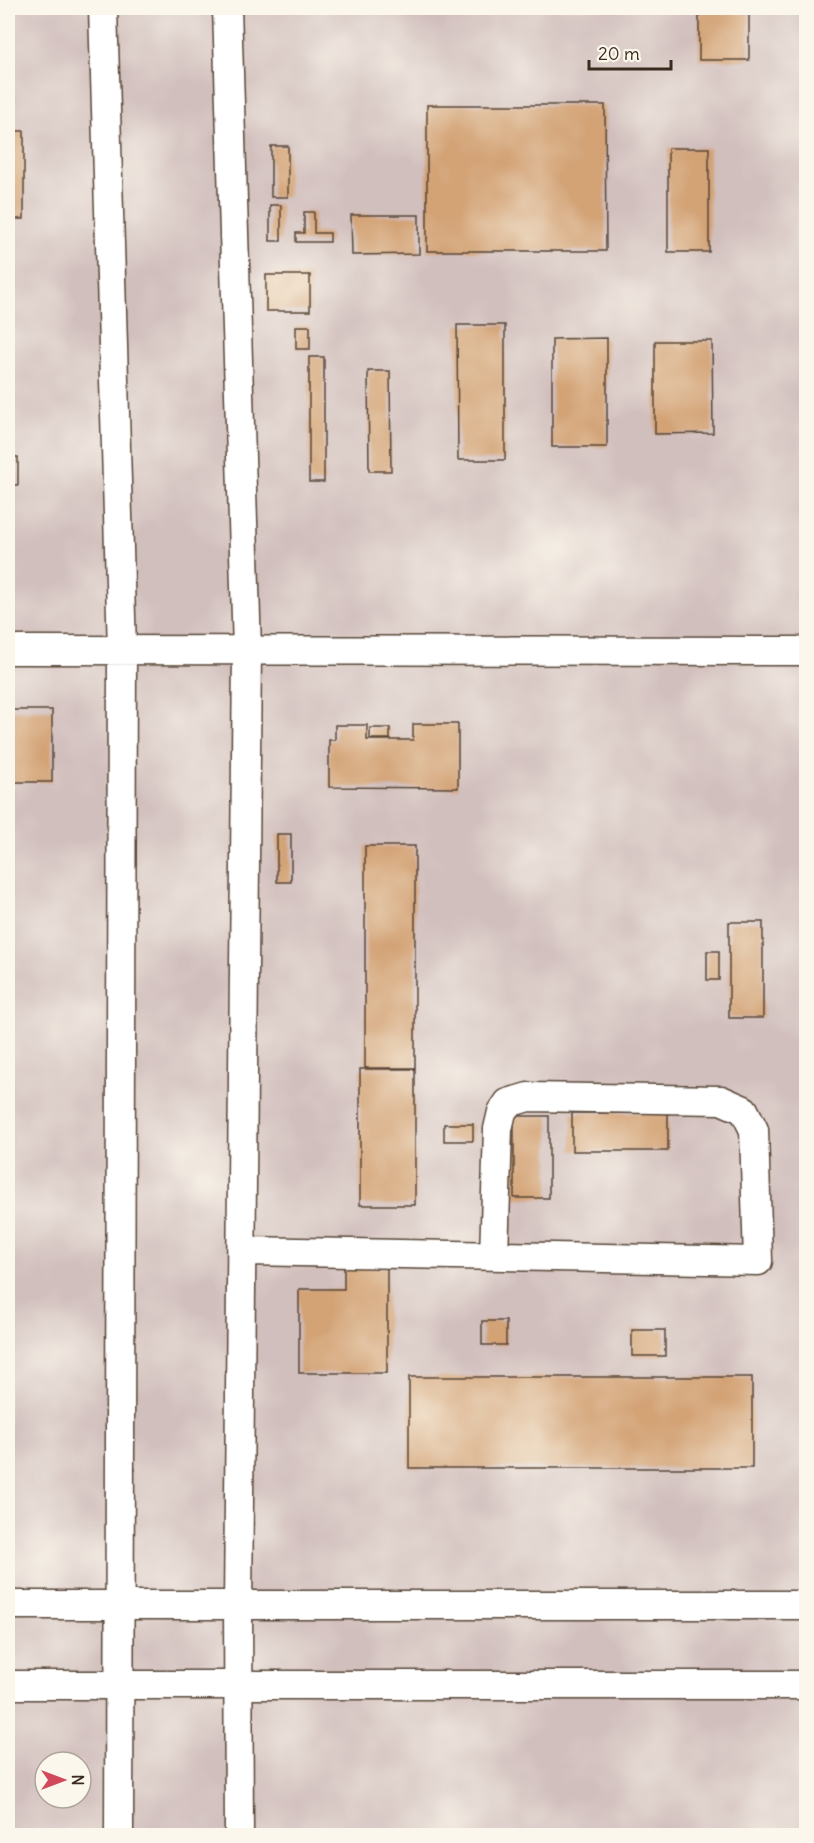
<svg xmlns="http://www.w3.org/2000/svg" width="814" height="1843" viewBox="0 0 814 1843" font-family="Delius,sans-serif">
  <rect width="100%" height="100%" fill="#fbf7ec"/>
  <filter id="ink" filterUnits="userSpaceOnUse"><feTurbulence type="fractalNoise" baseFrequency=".0167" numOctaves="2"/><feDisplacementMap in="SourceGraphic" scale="12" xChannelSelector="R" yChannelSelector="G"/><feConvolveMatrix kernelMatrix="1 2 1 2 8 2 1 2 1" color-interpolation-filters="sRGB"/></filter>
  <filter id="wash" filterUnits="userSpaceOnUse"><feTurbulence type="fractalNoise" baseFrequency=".008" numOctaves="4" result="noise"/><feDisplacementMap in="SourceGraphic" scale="24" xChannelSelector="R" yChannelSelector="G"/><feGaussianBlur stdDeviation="1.35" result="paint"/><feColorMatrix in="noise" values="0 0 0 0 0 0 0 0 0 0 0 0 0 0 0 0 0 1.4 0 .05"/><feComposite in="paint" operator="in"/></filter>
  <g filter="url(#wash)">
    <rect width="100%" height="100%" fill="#f3dec1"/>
    <path fill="#d1bfbd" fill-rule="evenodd" d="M8,8H806V1835L8,1836ZM45,1762H81V1798H45Z"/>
    <g id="blocks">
      <path fill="#d3a376" d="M699,8H749V60H699Z
        M8,83H12V118L8,119Z
        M427,105H605L606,251H427Z
        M8,131H24V219H8Z
        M271,146H288V197H271Z
        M668,148H709V252H668Z
        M270,205H281V241H270Z
        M304,212H314V233H330V242H296V233H304Z
        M351,215H419V254L352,255Z
        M266,275H310V311H266Z
        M457,325H505V460H458Z
        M296,326H310V349H296Z
        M607,338V447H552V339Z
        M655,341H712L713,433L655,434Z
        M309,357H324V482H309Z
        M368,371H390L391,471H369Z
        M8,457H18V485H8Z
        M8,710H52V782H8Z
        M413,724H458V788L329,787V740H335V725H367V740H413Z
        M370,728H390V739H370Z
        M277,834H291V882H277Z
        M365,846H415V1068H365Z
        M729,922H763V1018H729Z
        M707,951H719V980H707Z
        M360,1069H415V1205H360Z
        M572,1113H668V1151H572Z
        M514,1116H549V1198H514Z
        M444,1124H473V1141H444Z
        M344,1267H387V1373H299V1289H344Z
        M482,1321H506V1345H482Z
        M632,1330H665V1356H632Z
        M409,1377H752V1468H409Z"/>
    </g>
  </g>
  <g filter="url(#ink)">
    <use href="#blocks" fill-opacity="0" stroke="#574536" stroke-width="1.5"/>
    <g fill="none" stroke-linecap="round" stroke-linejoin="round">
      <g stroke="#574536" stroke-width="31">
        <path id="minor" d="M103,8L122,650L119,1836
          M227,8L247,650L238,1605L239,1836
          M8,650L806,651
          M242,1251L758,1261L754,1130L744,1110L721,1100L528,1097L508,1103L502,1112L498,1129L494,1256
          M8,1605H806
          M8,1685H806"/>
      </g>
      <use href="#minor" stroke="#fff" stroke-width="28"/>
    </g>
  </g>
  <rect width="814" height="1843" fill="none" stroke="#fbf7ec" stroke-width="30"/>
  <g transform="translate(63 1780) rotate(90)"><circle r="28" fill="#fbf7ec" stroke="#aea59a" stroke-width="1.5"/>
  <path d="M0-4.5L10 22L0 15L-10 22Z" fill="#d1495b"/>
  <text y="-9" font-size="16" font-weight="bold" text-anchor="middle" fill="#3b2a1e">N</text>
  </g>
  <path d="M589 60v9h82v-9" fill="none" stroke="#3b2a1e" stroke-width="3"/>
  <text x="598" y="60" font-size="18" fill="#3b2a1e" stroke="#fbf7ec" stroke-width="4.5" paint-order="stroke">20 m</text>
</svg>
